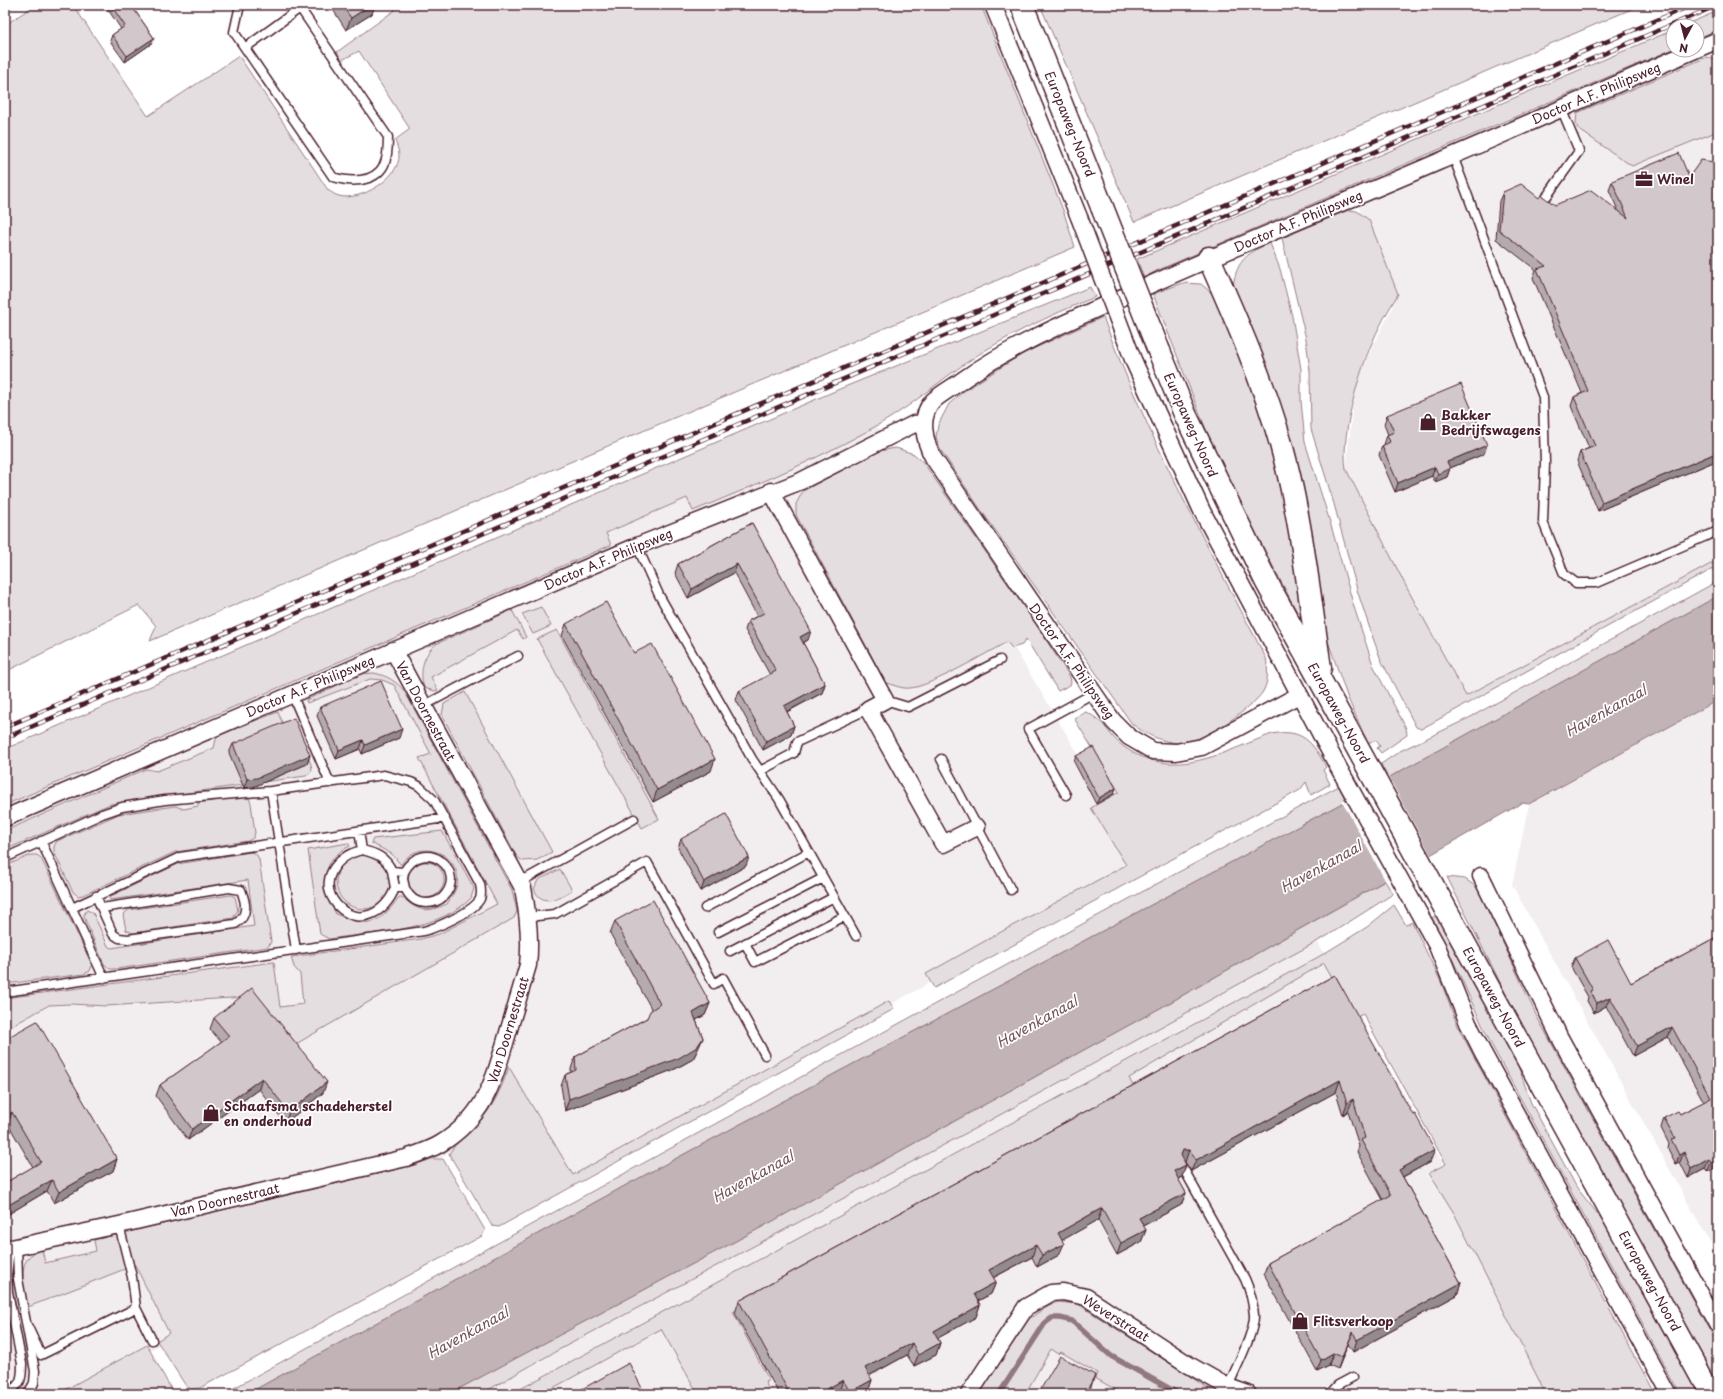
<svg xmlns="http://www.w3.org/2000/svg" width="1723" height="1399" viewBox="0 0 1723 1399" font-family="'Playpen Sans',sans-serif">
  <rect width="100%" height="100%" fill="#fff"/>
  <filter id="ink" filterUnits="userSpaceOnUse"><feTurbulence type="fractalNoise" baseFrequency=".025" numOctaves="2"/><feDisplacementMap in="SourceGraphic" scale="8" xChannelSelector="R" yChannelSelector="G"/><feConvolveMatrix kernelMatrix="1 2 1 2 8 2 1 2 1" color-interpolation-filters="sRGB"/></filter>
  <g filter="url(#ink)">
    <path fill="#f2eeef" d="M1718,22V567L1463,703L1346,470L1355,383L1395,302L1348,179L1673,41V50H1697V31Z
      M851,391L897,454L1145,864L567,1183L494,1108L466,1139L433,1164L142,1229L139,1266L176,1336L69,1394H5V750Z
      M1718,700V1257L1512,885L1529,804Z
      M1308,925L1553,1357L1562,1394H449L762,1227Z"/>
    <path fill="#e5dee0" stroke="#987e86" d="M35,5H73L148,116L239,56L328,190C331,192 335,195 339,196C360,202 400,178 399,155C399,150 396,144 395,140L410,129L359,51L342,60L337,52L395,10L392,5H981L1063,210L1075,247L150,641L156,626L139,605L5,672V25Z
      M1040,5H1641L1134,222Z
      M1718,11V29L1697,39V26H1682Z
      M1673,30V49L1156,271L1144,278L1137,259Z
      M1707,57L1718,61V83L1714,85L1718,94V131L1632,166L1578,129L1576,123L1577,113Z
      M1348,210L1357,211L1369,220L1398,294C1392,305 1385,315 1380,326C1362,360 1340,432 1346,469L1408,590L1466,696L1718,560V566L1421,729L1416,727L1381,660L1373,638L1358,593L1334,504L1311,429L1310,371L1306,339L1282,238Z
      M1270,243L1280,269L1292,316L1301,369V401L1305,442L1330,522L1354,607L1373,665L1406,728L1407,735L1381,753L1377,748L1380,746L1376,740L1368,744L1347,696L1323,627L1233,286C1237,260 1247,253 1270,243Z
      M1183,283L1201,284L1220,300L1281,467L1306,629L1267,555L1214,450L1153,294Z
      M1090,287L1095,297C1049,316 1004,336 963,365C938,382 916,402 890,418C827,456 760,483 693,511L687,498L606,533L611,545L5,805V749L842,388Z
      M1103,317C1147,436 1207,546 1266,658C1268,669 1269,683 1262,693C1250,710 1201,743 1180,743C1161,742 1147,735 1132,724L979,507L940,449L936,437L938,425L949,404L964,391L1022,354Z
      M896,448L914,454L923,462L1037,626L1070,677L1071,682L1070,685L1058,691L1026,639L1022,645L1012,648L1007,642C986,653 930,687 910,688C902,689 894,685 886,683L796,515V504L803,491L879,451Z
      M1718,581V596L1388,778L1381,764L1400,751L1467,719Z
      M541,607L551,626L533,634L522,614Z
      M512,610L526,637L523,639L517,630L431,677L438,690L435,691L424,688C419,671 423,655 436,644Z
      M557,630L659,819L642,828L537,639Z
      M374,673C388,676 396,681 405,692L512,890L517,911L514,918L289,1048L247,997L106,1006L71,1004L49,1005L5,1030V998L274,962L280,1007L303,1004L300,974L294,967L291,957L421,939L439,934L497,904L419,758L431,754L394,685L382,680L370,679L307,703L306,700L361,674Z
      M465,692L552,852L537,860L523,861L517,857L442,715L444,704Z
      M278,712C280,717 282,724 286,729C294,741 312,755 312,771L306,776L110,804L5,850V831L146,769L157,771L214,748L217,735Z
      M1086,712C1106,721 1108,736 1124,747C1175,782 1222,752 1272,734C1302,728 1313,742 1326,767L1323,770L1330,784L1311,795L1306,782L1300,790L934,988L926,974L1010,927L1126,865L1091,808L1119,792L1074,718Z
      M1339,786L1346,801L630,1183L247,1394H223C594,1190 965,986 1339,786Z
      M242,797L249,798L251,803L255,833L253,838L248,841L175,852L83,895L78,896L73,892L54,852V846L57,841L119,814L175,806L184,809L198,806V803Z
      M442,831L474,888L471,898L467,902C431,932 373,932 329,939L320,934L308,850L348,843L350,846C319,860 322,888 336,914C367,928 379,926 399,897H402C419,912 426,913 447,904C451,898 455,892 457,885C463,853 417,836 401,865L392,854L371,843L373,839Z
      M250,852L256,854L259,859L271,942L268,947L116,969H110L104,964L84,917V914L87,910L93,913L108,946L111,948L254,926L248,880L110,900L109,897L178,864Z
      M31,855H37L41,858L92,965L90,971L84,974L5,984V866Z
      M336 882a27 27 0 1 1 54 0a27 27 0 1 1-54 0Z
      M408 880a18 18 0 1 1 36 0a18 18 0 1 1-36 0Z
      M560,869L572,890C559,898 542,908 534,889L538,880Z
      M1447,877L1465,879L1478,888L1537,1017L1718,1346V1383L1515,1012Z
      M1385,881L1393,894L1327,936L985,1123L551,1354L481,1394H449L762,1227L1162,1007Z
      M231,895L235,897L238,910L233,918L133,933L126,930L123,915L128,910Z
      M1394,905L1406,925L1412,922L1441,982L1458,1027L1655,1394H1546L1454,1213L1429,1173L1446,1164L1363,1014L1355,1018L1324,963L1129,1078L1137,1094L733,1312L769,1380L765,1382L771,1394H698L661,1329L542,1394H511L1320,956L1367,927Z
      M1438,914L1513,1051L1531,1103L1577,1188L1609,1228L1698,1394H1681L1491,1044C1471,1002 1454,959 1432,918Z
      M889,1001L894,1009L499,1227L492,1226L449,1154C456,1142 468,1134 477,1124C493,1108 501,1089 509,1067L573,1175Z
      M431,1159H443L485,1230L482,1236L200,1388L191,1389L186,1386L157,1341L169,1333L135,1265L28,1307C24,1287 14,1256 42,1250L45,1263L96,1251L94,1240L415,1165Z
      M1058,1302L1078,1304L1217,1394H1123L1095,1378L1097,1373L1061,1352L1059,1354L1051,1349L1025,1394H979L1029,1319L1049,1305Z
      M147,1345L170,1387L172,1394H57Z"/>
    <path fill="#c1b3b6" stroke="#91787e" d="M1718,596V700L1529,804L1522,803L1162,1007L762,1227L449,1394H247L630,1183L1346,801Z"/>
    <path fill="#fff" d="M1388,776L1432,857L1386,882L1342,801Z"/>
    <g fill="none" stroke-linecap="round" stroke-linejoin="round">
      <path stroke="#91787e" stroke-width="5.5" d="M999,1394L1045,1323L1052,1318H1060L1072,1321L1111,1356L1179,1394"/>
      <g stroke="#4a1f2b" stroke-width="11">
        <path id="lane" d="M240,5L234,32L333,177C349,182 374,184 384,165C388,157 388,146 388,137L298,5
          M245,48L300,8
          M1453,156L1543,397L1545,463L1543,522L1564,574L1576,583H1596L1718,531
          M1547,196L1579,151L1561,108
          M637,546L659,595L752,759L779,799L856,936
          M292,694L330,783
          M885,700L908,707L1000,660
          M423,706L518,656
          M941,759L1011,890
          M760,771L794,753L797,742L868,709
          M271,791L296,950
          M1066,795L1028,729L1094,693
          M359,831L362,850C336,856 317,881 337,905C358,928 386,913 395,888H405C409,897 416,903 426,903C432,903 439,901 443,897C469,871 424,835 404,872L392,871C386,857 375,853 362,850
          M41,841L104,978
          M5,858L102,814L122,807L165,800L271,791L384,775L411,782L419,786L434,800L480,884C481,889 482,893 480,899C473,912 438,927 424,931L5,992
          M392,871L395,888
          M404,872L403,879L405,888
          M520,882L634,819
          M96,896L113,934L119,938L128,939L235,924C249,916 246,903 241,890L229,888L102,908
          M72,908L180,857L445,818
          M705,908L809,852
          M528,917L555,914L647,862L714,984L723,978L765,1055
          M718,932L823,878
          M745,943L755,962L845,916
          M730,951L834,897
          M1182,1166L1245,1279C1250,1290 1253,1302 1254,1315C1255,1332 1235,1369 1228,1387
          M119,1225L132,1277L136,1308
          M17,1246L18,1279L35,1371L34,1383L28,1394
          M27,1325L41,1355L136,1308L152,1340
          M5,1394C21,1385 22,1381 22,1364L8,1292L7,1275L10,1248
          M1330,1394L1338,1385L1353,1377"/>
      </g>
      <g stroke="#4a1f2b" stroke-width="19">
        <path id="street" d="M993,5L1079,217
          M1697,49L1718,40
          M1134,362L1202,511L1336,763L1437,946L1468,1023L1482,1051L1669,1394
          M771,491L885,700L868,709L943,844L977,827
          M1299,695L1202,747L1176,752L1153,751L1129,737L1113,721L934,459C924,441 918,416 934,400C943,392 955,386 964,379C1023,338 1089,313 1154,283C1248,241 1343,203 1438,162C1524,126 1609,87 1695,50
          M5,818L637,546L801,481L914,424L924,423
          M1481,876L1559,1036L1718,1326
          M5,1247L11,1248L119,1225L406,1158C417,1154 430,1150 440,1144C485,1116 493,1083 507,1036C514,1012 521,989 528,965C531,939 528,914 523,888L393,650
          M969,1394L1026,1307L1051,1293L1063,1292L1086,1297L1189,1365L1228,1387L1248,1394"/>
      </g>
      <g stroke="#4a1f2b" stroke-width="25">
        <path id="secondary" d="M1022,5L1102,207
          M1209,258C1236,319 1263,380 1281,444C1301,516 1309,594 1320,668
          M1159,351L1185,414L1266,581L1711,1394"/>
      </g>
      <use href="#lane" stroke="#fff" stroke-width="8"/>
      <use href="#street" stroke="#fff" stroke-width="16"/>
      <use href="#secondary" stroke="#fff" stroke-width="22"/>
      <g stroke="#4a1f2b" stroke-width="4.5">
        <path id="rail" d="M5,727L1692,5
          M5,738L1718,5"/>
      </g>
      <use href="#rail" stroke="#fff" stroke-width="3" stroke-dasharray="9" stroke-linecap="butt"/>
      <g stroke="#4a1f2b" stroke-width="19" stroke-linecap="butt">
        <path id="street-bridge" d="M1079,217L1134,362"/>
      </g>
      <g stroke="#4a1f2b" stroke-width="25" stroke-linecap="butt">
        <path id="secondary-bridge" d="M1102,207L1159,351"/>
      </g>
      <use href="#street-bridge" stroke="#fff" stroke-width="16"/>
      <use href="#secondary-bridge" stroke="#fff" stroke-width="22"/>
    </g>
    <path fill="#b5abaf" stroke="#4a1f2b" d="M105,5H131L154,38L151,44L125,62L110,41L112,35L121,29Z
      M330,5H371L372,14L346,30Z
      M1718,169V460L1598,511L1577,461L1580,452L1589,448L1571,406L1574,397L1582,393L1533,278L1536,270L1496,239L1499,201L1503,192L1555,205L1618,210L1609,190L1612,181L1689,177Z
      M1387,415L1484,454L1450,468L1447,477L1435,482L1432,476L1395,492L1379,455L1382,446L1384,445L1387,435H1388L1384,424Z
      M752,523L808,640L803,643L825,684L822,693L787,712L794,726L791,735L763,750L736,700L739,691L770,675L745,630L748,621L757,616L734,573L688,598L675,573L678,564Z
      M566,624L634,653L711,771L653,802L562,636Z
      M320,707L399,738L362,754L360,749L336,759L317,716Z
      M233,744L310,755L307,764L253,787L244,788L229,753Z
      M1076,756L1114,794L1096,804L1074,762Z
      M681,839L746,866L701,891L678,848Z
      M615,921L710,1003L705,1015L696,1020L703,1038L698,1049L693,1059L675,1069L565,1111L561,1086L565,1075L571,1072V1069L575,1057L647,1018L652,1010L610,933Z
      M1718,936V1167L1707,1172L1705,1169L1688,1178L1680,1162L1676,1164L1668,1149L1669,1144L1661,1128L1664,1118L1680,1114L1704,1102L1668,1037L1633,1056L1606,1006L1594,1013L1587,1001L1588,997L1571,967L1575,958L1631,983Z
      M1335,975L1430,1162L1403,1177L1461,1283L1457,1295L1353,1352L1348,1344L1338,1369L1329,1365L1317,1371L1264,1274L1268,1263L1383,1200L1357,1152L1359,1146L1348,1111L1343,1115L1336,1092L1191,1171L1185,1162H1184L1186,1165L1182,1177L1178,1179L1186,1193L1181,1205L1143,1226L1146,1230L1141,1242L1117,1255L1098,1220L1062,1240L1059,1255L1037,1267L1032,1257L993,1278L996,1282L991,1294L978,1301L980,1305L976,1317L938,1338L940,1343L936,1355L914,1366L907,1355L869,1376L872,1380L868,1392L864,1394H840L839,1392L836,1394H779L735,1313L739,1301Z
      M214,1018L323,1093L285,1123L259,1089L188,1140L156,1096L160,1085L221,1042L210,1029Z
      M5,1039L117,1159L113,1171L54,1203L47,1191L5,1216V1183L33,1167L8,1124L5,1126Z"/>
    <path fill="#938b8e" stroke="#4a1f2b" d="M371,5H375L372,14L346,30L351,18Z
      M154,38L151,44L125,62L127,56Z
      M1487,445L1484,454L1450,468L1447,477L1435,482L1438,474L1447,462Z
      M1718,452V460L1598,511L1602,502Z
      M1435,467L1432,476L1395,492L1398,483Z
      M737,564L734,573L688,598L692,589Z
      M811,631L808,640L796,646L800,637Z
      M825,684L822,693L780,715L784,706Z
      M794,726L791,735L763,750L766,741Z
      M402,729L399,738L362,754L365,745Z
      M363,740L360,749L336,759L339,750Z
      M310,755L307,764L253,787L244,788L247,779Z
      M715,759L711,771L653,802L657,790Z
      M1116,788L1114,794L1096,804L1099,798Z
      M749,857L746,866L701,891L704,882Z
      M1610,997L1606,1006L1594,1013L1597,1003Z
      M710,1003L705,1015L689,1024L693,1013Z
      M1672,1027L1668,1037L1633,1056L1637,1046Z
      M703,1038L698,1049L693,1059L675,1069L565,1111L569,1099Z
      M262,1078L259,1089L188,1140L192,1129Z
      M1340,1080L1336,1092L1191,1171L1196,1160Z
      M327,1082L323,1093L285,1123L289,1112Z
      M1353,1099L1348,1111L1343,1115L1347,1103Z
      M12,1112L8,1124L5,1126V1117Z
      M1183,1150H1189L1185,1162L1179,1161L1181,1155Z
      M1435,1150L1430,1162L1395,1181L1399,1170Z
      M1684,1152L1680,1162L1676,1164L1679,1155Z
      M117,1159L113,1171L54,1203L59,1192Z
      M1709,1159L1705,1169L1688,1178L1691,1169Z
      M1718,1159V1167L1707,1172L1711,1163Z
      M1186,1165L1182,1177L1170,1183L1174,1171Z
      M52,1180L47,1191L5,1216V1207Z
      M1186,1193L1181,1205L1135,1230L1139,1218Z
      M1102,1208L1098,1220L1054,1245L1058,1233Z
      M1146,1230L1141,1242L1117,1255L1121,1243Z
      M1064,1244L1059,1255L1037,1267L1042,1255Z
      M1036,1245L1032,1257L985,1282L989,1270Z
      M996,1282L991,1294L970,1305L974,1294Z
      M1461,1283L1457,1295L1353,1352L1357,1340Z
      M980,1305L976,1317L929,1343L934,1331Z
      M1353,1332L1348,1344L1338,1369L1342,1357Z
      M912,1343L907,1355L861,1380L865,1368Z
      M940,1343L936,1355L914,1366L918,1355Z
      M1333,1353L1329,1365L1317,1371L1321,1360Z
      M1095,1375L1091,1387L1087,1394H1085Z
      M843,1380L839,1392L836,1394H818Z
      M872,1380L868,1392L864,1394H849L850,1392Z"/>
    <path fill="#d2c7cb" stroke="#4a1f2b" d="M111,5H131L154,38L127,56L112,35L125,26Z
      M342,5H371L351,18Z
      M1679,153L1689,177L1701,160L1714,162L1718,169V452L1602,502L1580,452L1595,446L1574,397L1588,391L1537,269L1546,266L1499,230L1503,192L1521,184L1539,198L1541,195L1555,205L1591,190L1628,218L1612,181Z
      M1461,384L1487,445L1447,462L1450,468L1438,474L1435,467L1398,483L1382,446L1390,442L1387,435L1394,432L1387,415Z
      M752,523L811,631L800,637L825,684L784,706L794,726L766,741L739,691L776,671L748,621L764,613L737,564L692,589L678,564Z
      M606,602L634,653L652,644L715,759L657,790L566,624Z
      M381,681L402,729L365,745L363,740L339,750L320,707Z
      M294,718L310,755L257,778L247,779L233,744Z
      M1093,747L1116,788L1099,798L1076,756Z
      M726,814L749,857L704,882L681,839Z
      M653,900L710,1003L693,1013L703,1038L697,1047L679,1058L569,1099L565,1075L576,1070L575,1057L647,1018L650,1011L660,1004L615,921Z
      M1718,936V1159L1711,1163L1709,1159L1691,1169L1684,1152L1679,1155L1671,1139L1675,1138L1664,1118L1678,1111L1680,1114L1711,1098L1672,1027L1637,1046L1610,997L1597,1003L1590,991L1593,990L1575,958L1608,940L1631,983Z
      M1335,975L1413,1115L1415,1114L1435,1150L1399,1170L1461,1283L1357,1340L1353,1332L1342,1357L1333,1353L1321,1360L1268,1263L1391,1195L1361,1140L1365,1138L1353,1099L1347,1103L1340,1080L1196,1160L1189,1150H1183L1181,1155L1186,1165L1174,1171L1186,1193L1139,1218L1146,1230L1121,1243L1102,1208L1058,1233L1064,1244L1042,1255L1036,1245L989,1270L996,1282L974,1294L980,1305L934,1331L940,1343L918,1355L912,1343L865,1368L872,1380L850,1392L843,1380L818,1394H790L739,1301Z
      M252,988L327,1082L289,1112L262,1078L192,1129L160,1085L229,1036L214,1018Z
      M37,1021L117,1159L59,1192L52,1180L5,1207V1183L41,1162L12,1112L5,1117V1039Z
      M1060,1356L1095,1375L1085,1394H1038Z
      M629,1363L645,1394H573Z"/>
  </g>
  <defs>
    <g id="office-bare" transform="scale(1.38)"><path d="M-6-3h4V-5.5h4V-3h4V5H-6ZM-1-4.5V-3h2v-1.5ZM-6 0V1H6V0Z" fill="#4a1f2b" stroke="#fff" stroke-width="2.5" paint-order="stroke"/></g>
    <g id="shop-bare" transform="scale(1.38)"><path d="M-5-2.5h2.3a2.7 3.5 0 0 1 5.4 0H5L5.5 6h-11ZM-1.5-2.5h3a1.5 2.3 0 0 0-3 0Z" fill="#4a1f2b" stroke="#fff" stroke-width="2.5" paint-order="stroke"/></g>
  </defs>
  <g fill-rule="evenodd">
    <use href="#office-bare" x="1644" y="179"/>
    <use href="#shop-bare" x="1428" y="422"/>
    <use href="#shop-bare" x="211" y="1113"/>
    <use href="#shop-bare" x="1300" y="1321"/>
  </g>
  <g text-anchor="middle" stroke-width="3.5" stroke-linejoin="round" paint-order="stroke">
    <g font-size="13" fill="#4a1f2b" stroke="#fff">
      <text transform="translate(1596 93) rotate(-23)" y="5">Doctor A.F. Philipsweg</text>
      <text transform="translate(1070 124) rotate(68)" y="5">Europaweg-Noord</text>
      <text transform="translate(1298 221) rotate(-23)" y="5">Doctor A.F. Philipsweg</text>
      <text transform="translate(1191 425) rotate(66)" y="5">Europaweg-Noord</text>
      <text transform="translate(608 559) rotate(-23)" y="5">Doctor A.F. Philipsweg</text>
      <text transform="translate(1072 661) rotate(55)" y="5">Doctor A.F. Philipsweg</text>
      <text transform="translate(310 686) rotate(-23)" y="5">Doctor A.F. Philipsweg</text>
      <text transform="translate(426 711) rotate(62)" y="5">Van Doornestraat</text>
      <text transform="translate(1339 713) rotate(61)" y="5">Europaweg-Noord</text>
      <text transform="translate(1494 997) rotate(61)" y="5">Europaweg-Noord</text>
      <text transform="translate(508 1030) rotate(-73)" y="5">Van Doornestraat</text>
      <text transform="translate(225 1200) rotate(-13)" y="5">Van Doornestraat</text>
      <text transform="translate(1650 1281) rotate(61)" y="5">Europaweg-Noord</text>
      <text transform="translate(1116 1318) rotate(32)" y="5">Weverstraat</text>
    </g>
    <g font-size="13" font-weight="bold" fill="#4a1f2b" stroke="#fff" text-anchor="start">
      <text x="1657" y="184">Winel</text>
      <text x="1441" y="420">Bakker<tspan x="1441" dy="15">Bedrijfswagens</tspan></text>
      <text x="224" y="1111">Schaafsma schadeherstel<tspan x="224" dy="15">en onderhoud</tspan></text>
      <text x="1313" y="1326">Flitsverkoop</text>
    </g>
    <g font-size="14" font-style="italic" fill="#74535c" stroke="#fff">
      <text transform="translate(1606 711) rotate(-29)" y="5">Havenkanaal</text>
      <text transform="translate(1321 867) rotate(-29)" y="5">Havenkanaal</text>
      <text transform="translate(1037 1022) rotate(-29)" y="5">Havenkanaal</text>
      <text transform="translate(753 1177) rotate(-29)" y="5">Havenkanaal</text>
      <text transform="translate(468 1333) rotate(-29)" y="5">Havenkanaal</text>
    </g>
  </g>
  <rect width="1723" height="1399" fill="none" stroke="#fff" stroke-width="20"/>
  <rect x="10" y="10" width="1703" height="1379" fill="none" stroke="#4a1f2b" stroke-width="1.5" filter="url(#ink)"/>
  <g transform="translate(1685 38) rotate(187)"><circle r="19" fill="#ffffff" stroke="#b7a5aa"/>
  <path d="M0-3L7 15L0 10L-7 15Z" fill="#4a1f2b"/>
  <text y="-6" font-size="11" font-weight="bold" text-anchor="middle" fill="#4a1f2b">N</text>
  </g>
</svg>
